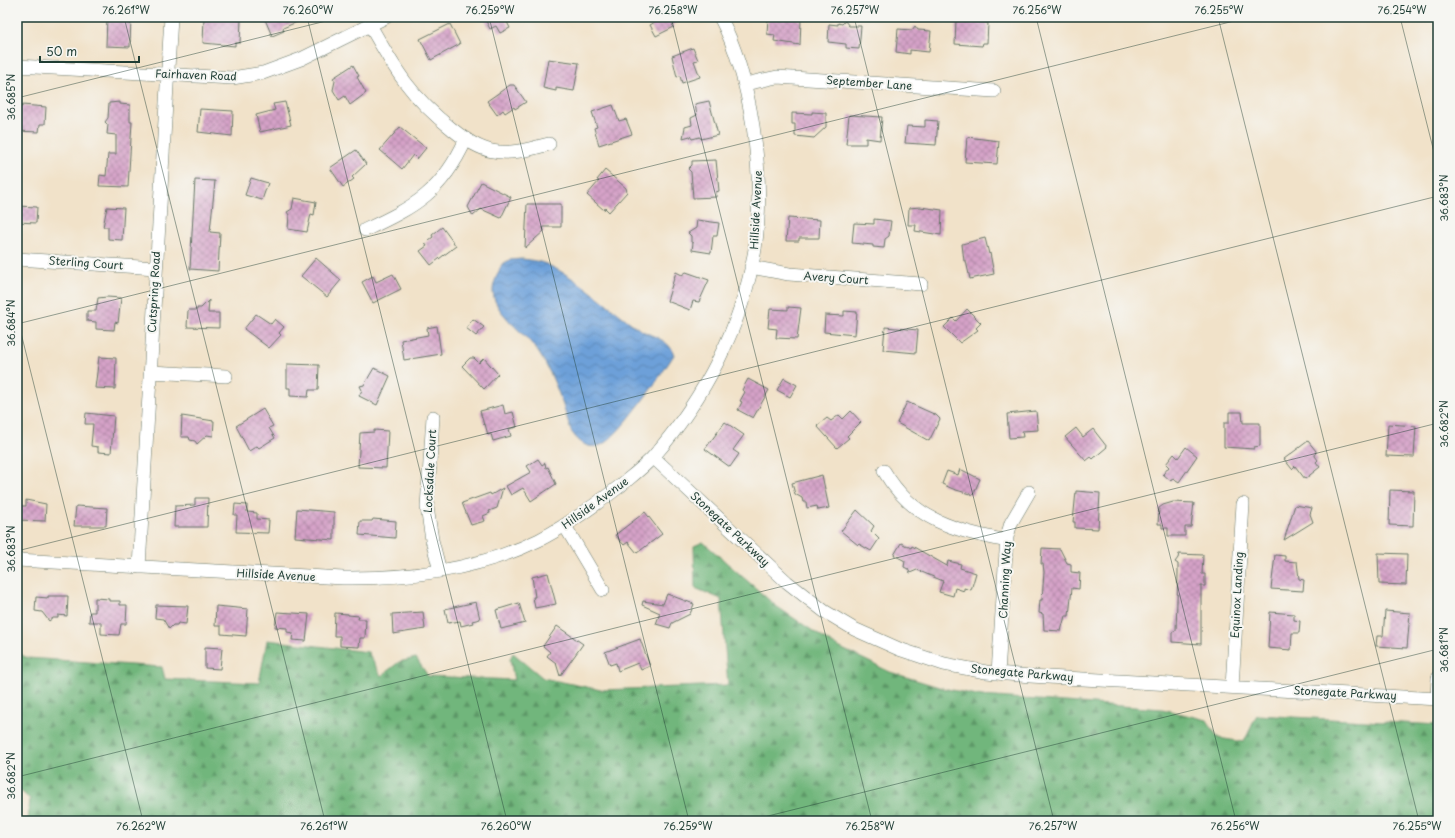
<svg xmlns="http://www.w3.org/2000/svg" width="1455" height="838" viewBox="0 0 1455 838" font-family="'Playpen Sans',sans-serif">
  <defs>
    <pattern id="forest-firs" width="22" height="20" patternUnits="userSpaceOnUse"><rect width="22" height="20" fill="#71b67b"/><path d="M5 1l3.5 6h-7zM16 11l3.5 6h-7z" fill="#5c9566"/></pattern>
    <pattern id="water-waves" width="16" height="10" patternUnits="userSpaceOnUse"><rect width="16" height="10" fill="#6da0d9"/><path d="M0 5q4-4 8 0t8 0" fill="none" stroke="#5984b1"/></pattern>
    <pattern id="building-cross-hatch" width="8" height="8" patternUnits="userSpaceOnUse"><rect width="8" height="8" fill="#d5a2c8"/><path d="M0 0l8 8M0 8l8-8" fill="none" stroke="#ac85a3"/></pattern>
  </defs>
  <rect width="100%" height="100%" fill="#f6f6f2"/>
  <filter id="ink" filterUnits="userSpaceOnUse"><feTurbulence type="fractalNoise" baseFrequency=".025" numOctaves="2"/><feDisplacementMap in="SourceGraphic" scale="8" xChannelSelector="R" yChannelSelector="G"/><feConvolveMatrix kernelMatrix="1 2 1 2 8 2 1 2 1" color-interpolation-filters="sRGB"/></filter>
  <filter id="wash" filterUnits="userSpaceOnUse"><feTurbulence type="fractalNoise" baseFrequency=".012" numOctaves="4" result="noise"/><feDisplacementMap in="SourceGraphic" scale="16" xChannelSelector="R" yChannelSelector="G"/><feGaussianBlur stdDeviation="0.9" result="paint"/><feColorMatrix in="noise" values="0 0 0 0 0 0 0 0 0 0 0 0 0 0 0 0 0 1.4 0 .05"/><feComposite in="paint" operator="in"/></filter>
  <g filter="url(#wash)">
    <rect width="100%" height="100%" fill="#f1e2c9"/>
    <path fill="url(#forest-firs)" stroke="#487a58" d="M703,542L776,606L832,644L890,672L942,688L982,696L1162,709L1207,720L1218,738L1244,742L1257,715L1438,725V821H28L30,799L17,788V652L27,658L162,667L165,679L259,683L267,640L368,652L381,676L399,662L416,658L428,676L514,680L510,659L513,653L543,678L601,690L728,685L721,599L695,588L694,546Z"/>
    <path fill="url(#water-waves)" stroke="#466e86" d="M522,259C530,260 539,261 546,264C582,280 608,307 639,329C652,337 670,339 674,355C662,373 617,442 598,446C586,449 577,440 571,431C563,403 551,366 532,344C521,330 493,311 493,291C493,282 499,272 502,264L510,260Z"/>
    <g id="blocks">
      <path fill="url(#building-cross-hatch)" d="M107,17H131L130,47L106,46Z
        M210,17H230V19L241,20L240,43H235V46L203,43L204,18Z
        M264,17H308L283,28L284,31L272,36Z
        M484,17H512L506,20L510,28L500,33L496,26L490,29Z
        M652,17H685L672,25L674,27L656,36L650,25L655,22Z
        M768,17H795V19L801,20L800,45L774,41L775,35L767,34Z
        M956,20L988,23L987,43H983L982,46L955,44Z
        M845,21L849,26H861L859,49L846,48V44L828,42L829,24L838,25V23L842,24Z
        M450,24L460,44L431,60L420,39Z
        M915,26L918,30L931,31L929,52L910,50V54L896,52L898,29L912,30Z
        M693,48L698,60L694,61L700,77L682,83L680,76L677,77L672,56Z
        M548,59L579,63L574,91L556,88V91L543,88Z
        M353,65L359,76L357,77L366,93L350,105L345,96L339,100L333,90L335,81L333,78Z
        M510,85H514L526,102L515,109L514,107L505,113L503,110L497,115L487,101Z
        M709,101L718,135L701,139L700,137L692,139L690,136L683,138L685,127L692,125L691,118L697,115L695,104Z
        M120,102V104L130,105V122H132L128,187L99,186L100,175L106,176L108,154H116V135L107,134L108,125L105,122L108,118L109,103Z
        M285,102L291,125L260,132L256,115L275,110L273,104Z
        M22,105L46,107L45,124H40L39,132L17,131V106L22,107Z
        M613,105L619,121L626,119L632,134L599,145L594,128L597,127L592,112Z
        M200,109L233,111L232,136L198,132Z
        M812,112L826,113V127L814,138L795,136V124H792V113L812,114Z
        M849,115L882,117L880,140L866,138V144H846Z
        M925,120L938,121L936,145L905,143L907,126L925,127Z
        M400,127L426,148L417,159L413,155L402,169L380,150Z
        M967,137L999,141L997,164L965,162Z
        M356,150L366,164L352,177L354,179L343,187L330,168Z
        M716,160L719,191L716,192V197L693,198L691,172L688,169L692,165V161Z
        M605,170L626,188L627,192L609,212L605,208L604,210L587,195L599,181L597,180Z
        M251,178L268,183L262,200L245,195Z
        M195,180L215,181L210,232L220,233L218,271L190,269Z
        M481,182L511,197L501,218L481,209L473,216L468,207Z
        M294,198L316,202L314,215L311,214L307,232L288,229L289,215L287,212L292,209Z
        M527,204H561V227H543L544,231L525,248Z
        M17,206L37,207L36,223L17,222Z
        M107,207L124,208L122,240L108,239V227H103Z
        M920,207L942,210L941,235L915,231L916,225H908L909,208Z
        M788,218L820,220L819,238H799V241H786Z
        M874,219L891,221L889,236L885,239L884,248L873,247V245L852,243L854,223L874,224Z
        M697,220L719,223L717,236H713L711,253L692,250L693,243L691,242V236L688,233L696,228Z
        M442,227L456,246L431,265L420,251L427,246L425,243L433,237L432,235Z
        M985,238L989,254L990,253L994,274L970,279L966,261H964L962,244Z
        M316,258L341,280L327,297L301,276Z
        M676,272L682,275L686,272L709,280L699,302L693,301L690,310L667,301Z
        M393,274L401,289L373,303L362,282L373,276L376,282Z
        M107,297L121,298L118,323L115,322L114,330L96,329V322L87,321V311H96L98,298Z
        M209,300L208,313H219V328L187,327L188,310H197V308H201Z
        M788,307L801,308L797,339L776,338L777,329L768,328L770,309L788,310Z
        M967,309L981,323L976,328L978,330L960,343L944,327L953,318L956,321Z
        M844,311L857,312L855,335L824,332L825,315L844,316Z
        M256,314L271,324L275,319L284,327L279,333L281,335L269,348L244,329Z
        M473,319L484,327L476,336L466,328Z
        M437,326L441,354L404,360L401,340L428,335L427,328Z
        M885,327L918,330L916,353L883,350Z
        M99,357L116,358L115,389L95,388Z
        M470,358H474L479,363L484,358L498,374L484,389L462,366Z
        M287,364L319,365L318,390H309L308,397L290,396V388H287Z
        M374,368L390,376L377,405L359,396L362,390L360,386L364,385Z
        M784,378L797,385L790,397L777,390Z
        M748,379L769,390L753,418L738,410L742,402L740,401L745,392L742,390Z
        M907,402L936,415L940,419L929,441L897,423Z
        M503,405L505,414L513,412L517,427L509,429L511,436L493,441L491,434L488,435L485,424L484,425L480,411Z
        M263,409L273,426L269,428L275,438L259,448L257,446L249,451L236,426Z
        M851,411L861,422L847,436L849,438L837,448L817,426L827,418L831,421L839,415L843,419Z
        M1036,411L1038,430L1022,431L1023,437L1009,438L1007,414Z
        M1229,412H1242L1243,423H1260V446L1254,447V449L1224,447V423H1229Z
        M86,413L114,416L111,453L98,452V447L91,446L93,424H85Z
        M182,416L214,421L213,436L207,435L197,444L195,441L190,440L189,437H181Z
        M725,422L744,435L733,450L739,454L730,467L705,449Z
        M1388,424L1416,426L1414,457L1386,456Z
        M1076,428L1083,437L1093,429L1107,447L1094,458L1093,459L1091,457L1086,461L1065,437Z
        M374,430L388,431L386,468L358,467L360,433L374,432Z
        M1308,441L1316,451L1315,456L1318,460L1316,462L1320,467L1305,479L1295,466L1292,469L1284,459Z
        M1186,447L1197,456L1179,482L1173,478L1171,481L1163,474L1169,467L1166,464L1174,454L1178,458Z
        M538,459L542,465L545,463L546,468L548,467L556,484L531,501L523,488L511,495L506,486L531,472L527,466Z
        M960,469L980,479L973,495L953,489L942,484L947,471L958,475Z
        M822,475L829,508L818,510L817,506L807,508L806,502H803L802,498L795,494L792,483Z
        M503,488L497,508L489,511L490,513L483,516L485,521L471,525L462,503L490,493L491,495Z
        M1390,490L1414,491L1413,526L1389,525Z
        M1076,491L1100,493L1098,529L1075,528V522H1073Z
        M195,498H208L207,527H174L175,506L195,505Z
        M26,500L46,504L45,521L17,520V506H26Z
        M1173,502L1194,503L1191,527H1185V536H1168V528H1162V524H1158L1159,508L1163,505Z
        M235,504L247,505V512L257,513V519L269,520L268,533L236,532L237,515H234Z
        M1295,505L1312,508L1310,514L1313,522L1284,540Z
        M76,506L107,508L106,526H74Z
        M297,509L334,512V540L295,537Z
        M857,510L874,526L871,531L879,539L871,551L859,544L858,545L841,531Z
        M645,512L662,534L637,553L628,542L624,545L615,535Z
        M373,519L396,521L395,538L359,535L360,521H372Z
        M901,543L911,548L912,546L947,566L948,561L961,564L960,568L976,573L971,590L964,588V591L955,588L953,596L939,592L943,581L917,570L910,573L908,569L904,567L905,561L894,555Z
        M1042,548L1060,549L1067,563L1071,564V572L1080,573L1079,589L1072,588L1069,616H1065L1061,631L1044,630L1043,614L1039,613L1040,600H1042L1044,572L1043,564H1041Z
        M1378,553L1407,554L1406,585L1379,584Z
        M1179,554L1203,555L1202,574H1205V586H1201V644L1172,642V632L1176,630L1178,573V564L1175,562L1178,558Z
        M1275,555L1285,556V561L1297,562L1299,579L1304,580L1303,591L1271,589Z
        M548,573L556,604L535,608L533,597H535L532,577Z
        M667,594L694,604L690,614L672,623L670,628L656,624L660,613L642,605L643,601L663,604Z
        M48,596H68L67,616L58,615V618H53L49,621L42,612L35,611L36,597L48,598Z
        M95,598L109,599V601H120V605H127L126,624H121L119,635L101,634V622H89L90,612H95Z
        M476,602L480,619L472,621L473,623L461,626L460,621L448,623L445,609Z
        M519,603L525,623L501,629L496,610Z
        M156,605L188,606L186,624L178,623L177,625H173L169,629L163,619L155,618Z
        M216,606L248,609L246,636L221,634V626H215Z
        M1385,611L1410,613L1407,648L1376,646L1377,636H1383Z
        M277,612L309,614L306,641L292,640L293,633L287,632V628L275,627Z
        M423,612L425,629L393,634L392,614Z
        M1270,612L1294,614V620L1300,621L1299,633H1292L1291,650L1268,648Z
        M335,613L348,614V615L359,616L358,619H366L365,638H360L359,647L340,646V636H334Z
        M557,626L583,644L560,676L556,663L547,656L550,652L543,646Z
        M640,639L650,666L641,670L638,663L618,671L616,663L610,665L605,652Z
        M205,647L222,648L220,669L205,668Z"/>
    </g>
  </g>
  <g filter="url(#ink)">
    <use href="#blocks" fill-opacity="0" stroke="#687768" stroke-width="1"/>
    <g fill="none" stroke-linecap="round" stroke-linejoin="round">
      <g stroke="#687768" stroke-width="14">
        <path id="street" d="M370,25C395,70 411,97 452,129C463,138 478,148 492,151C511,155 530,149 549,144
          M17,66L232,78L263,73L301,59L386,17
          M745,84L777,77L994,91
          M365,230C416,206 442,192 466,139
          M17,259L156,268
          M751,267L789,274L921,284
          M150,372L226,376
          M433,417L427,507L432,540L440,571
          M653,457L787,582L824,611L854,629L899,649L944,664L986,672L1030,676L1438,699
          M884,471C913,521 955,530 1007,541
          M565,526L603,590
          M17,560L343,578C410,579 478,570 539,540C568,525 594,506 620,486C632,476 644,467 654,456C704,398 743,325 755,249C761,208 759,166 753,126C747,88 738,51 720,17
          M139,567L171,17
          M998,673L1007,537L1011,523L1029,492
          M1232,687L1243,504
          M1437,699L1438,678"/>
      </g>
      <use href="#street" stroke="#fff" stroke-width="13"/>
    </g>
  </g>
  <path fill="none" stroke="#1f3d34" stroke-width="1" stroke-opacity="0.45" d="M124,17L325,821M307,17L507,821M489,17L689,821M671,17L872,821M854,17L1054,821M1036,17L1236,821M1218,17L1419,821M1400,17L1438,168M17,98L342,17M17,317L143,821M17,324L1250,17M17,551L1438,196M17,777L1438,423M748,821L1438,649"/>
  <g text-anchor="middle" stroke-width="4" stroke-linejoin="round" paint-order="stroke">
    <g font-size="11" fill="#1f3d34" stroke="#f6f6f2">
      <text transform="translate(196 75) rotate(2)" y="4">Fairhaven Road</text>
      <text transform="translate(869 83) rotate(4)" y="4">September Lane</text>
      <text transform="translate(756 210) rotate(-87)" y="4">Hillside Avenue</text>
      <text transform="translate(86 263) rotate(4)" y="4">Sterling Court</text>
      <text transform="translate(836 278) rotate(4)" y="4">Avery Court</text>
      <text transform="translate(154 292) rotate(-87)" y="4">Cutspring Road</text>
      <text transform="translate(430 471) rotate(-87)" y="4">Locksdale Court</text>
      <text transform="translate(595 503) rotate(-36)" y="4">Hillside Avenue</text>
      <text transform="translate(730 529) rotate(43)" y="4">Stonegate Parkway</text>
      <text transform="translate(276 575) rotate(3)" y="4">Hillside Avenue</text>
      <text transform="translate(1005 580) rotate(-87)" y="4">Channing Way</text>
      <text transform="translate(1237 595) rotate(-87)" y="4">Equinox Landing</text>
      <text transform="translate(1022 673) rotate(5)" y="4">Stonegate Parkway</text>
      <text transform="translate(1345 693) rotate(3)" y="4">Stonegate Parkway</text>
    </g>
  </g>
  <rect width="1455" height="838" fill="none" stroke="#f6f6f2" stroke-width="44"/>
  <path d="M40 56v6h99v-6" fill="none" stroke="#1f3d34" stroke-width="2"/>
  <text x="46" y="56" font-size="12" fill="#1f3d34" stroke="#f6f6f2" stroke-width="3" paint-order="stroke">50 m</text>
  <rect x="22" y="22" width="1411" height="794" fill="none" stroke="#1f3d34" stroke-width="1.5"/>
  <g font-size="10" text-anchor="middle" fill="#1f3d34">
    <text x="126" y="14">76.261°W</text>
    <text x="308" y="14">76.260°W</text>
    <text x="490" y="14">76.259°W</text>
    <text x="673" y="14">76.258°W</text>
    <text x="855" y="14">76.257°W</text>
    <text x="1037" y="14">76.256°W</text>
    <text x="1219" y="14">76.255°W</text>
    <text x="1402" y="14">76.254°W</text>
    <text transform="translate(11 97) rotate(-90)" y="4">36.685°N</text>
    <text transform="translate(1444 198) rotate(-90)" y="4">36.683°N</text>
    <text transform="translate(11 323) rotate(-90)" y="4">36.684°N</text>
    <text transform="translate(1444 424) rotate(-90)" y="4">36.682°N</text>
    <text transform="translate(11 549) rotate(-90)" y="4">36.683°N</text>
    <text transform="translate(1444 650) rotate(-90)" y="4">36.681°N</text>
    <text transform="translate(11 776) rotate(-90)" y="4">36.682°N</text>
    <text x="141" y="830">76.262°W</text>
    <text x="324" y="830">76.261°W</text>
    <text x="506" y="830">76.260°W</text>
    <text x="688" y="830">76.259°W</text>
    <text x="870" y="830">76.258°W</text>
    <text x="1053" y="830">76.257°W</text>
    <text x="1235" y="830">76.256°W</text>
    <text x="1417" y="830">76.255°W</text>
  </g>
</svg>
